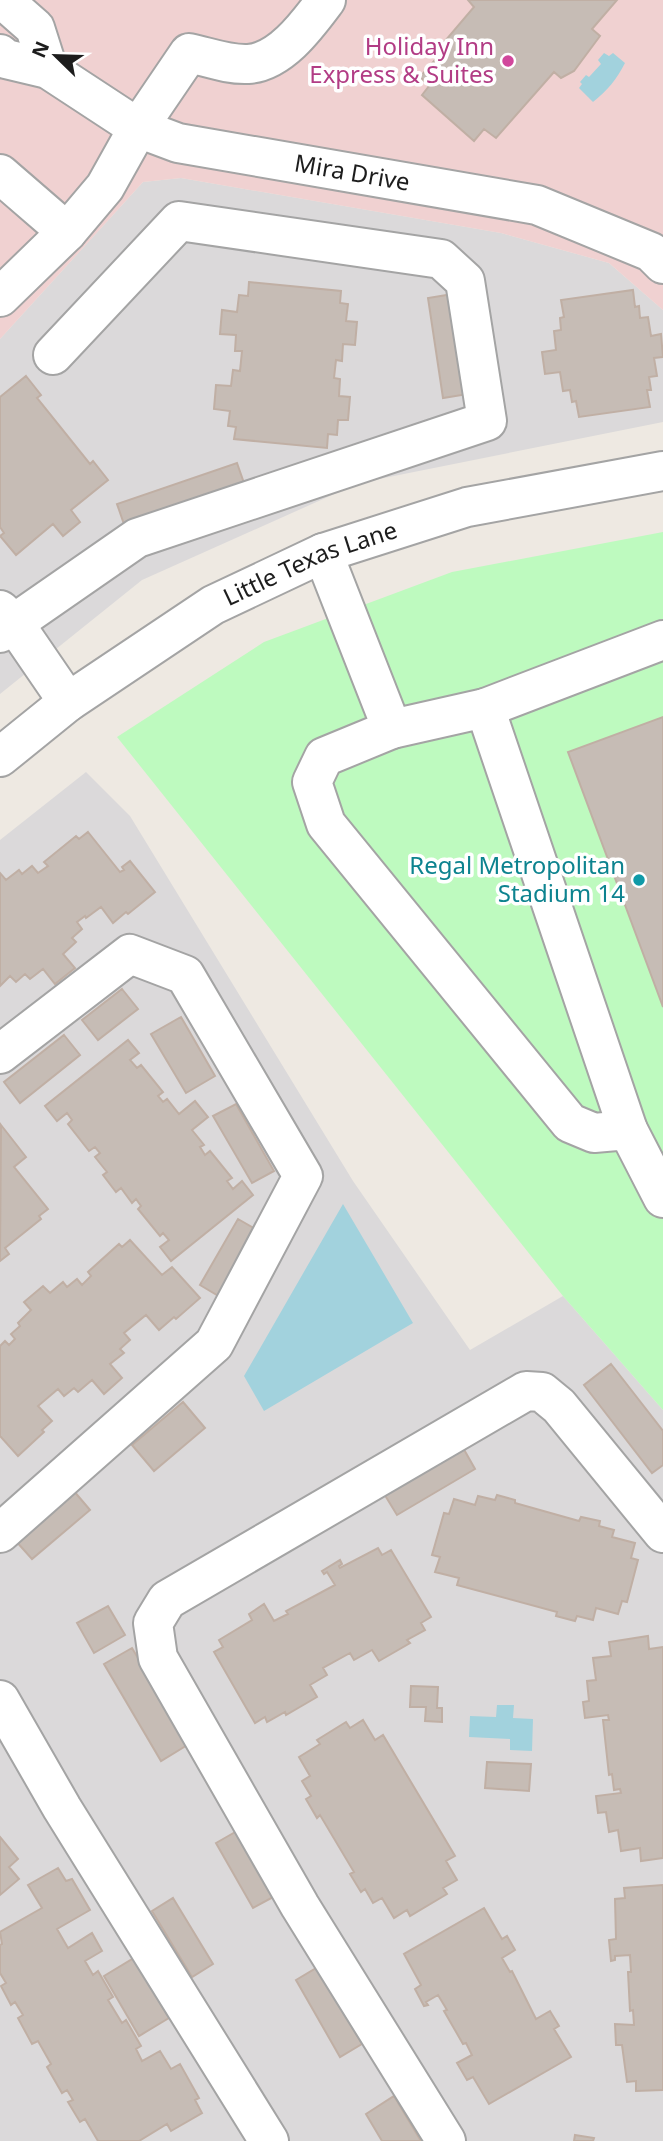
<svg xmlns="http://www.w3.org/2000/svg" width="663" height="2141" viewBox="0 0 663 2141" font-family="'Noto Sans',sans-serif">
  <rect width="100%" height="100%" fill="#eee9e2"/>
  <path fill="#dbd9da" d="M181,178L501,233L609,263L663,310V422L359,483L142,580L0,694V339L143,182Z
    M86,772L130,816L353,1181L470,1350L563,1296L663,1410V2141H0V840Z"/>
  <path fill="#f0d1d1" d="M0,0H663V310L609,263L501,233L181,178L143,182L0,339Z"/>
  <path fill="#befabf" d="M663,532V1410L563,1296L117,737L264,642L452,572Z"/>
  <path fill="#a2d2dd" d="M604,53L609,56L613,53L625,63C617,79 607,91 593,102L579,88L582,84L580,82L586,75L589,77L601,64L598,60Z
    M343,1204L413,1323L264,1411L244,1376Z
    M497,1705H514L513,1718L533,1719L532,1751L510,1750V1739L469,1737L470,1716L496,1717Z"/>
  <path fill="#c6bcb5" stroke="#c0afa4" stroke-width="2" d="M468,0H617L592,29L600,36L574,71L561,78L554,72L496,138L484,129L474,141L422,95L429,86L420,77L443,51L439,48L474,7Z
    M249,282L341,291L340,303L348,304L346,321L357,322L355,345L343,344L342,361L336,360L334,378L340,379L339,396L350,397L348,420H338L337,435L328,434L327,448L234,439L236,427L228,426L230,411L214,409L216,385L231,386L233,370L240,371L242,351H235L236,335L220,334L222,310L237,312L239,295L248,296Z
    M633,290L635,307L639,306L640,318L648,317L651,336L661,334L663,357L654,358L657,376L649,377L651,390H647L650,407L579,417L576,401L572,402L570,390L563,391L560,372L545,374L542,352L556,350L554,331L561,330L560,318L564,317L561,300Z
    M453,294L468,394L443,398L428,298Z
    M26,376L41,395L37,398L90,464L93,461L108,480L71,510L80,522L63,536L53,524L16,555L0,536L4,533L0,527V397Z
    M237,463L245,486L125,527L117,504Z
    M663,717V1007L568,752Z
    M88,832L120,872L124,870L122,867L130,861L155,892L128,914L126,912L113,923L101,907L86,918L85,916L77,922L82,929L72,938L76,942L63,954L75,968L55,984L43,969L30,979L25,974L16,982L10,976L0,986V873L6,880L19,870L22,874L32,866L38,873L48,866L44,862L76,836L79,839Z
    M122,989L138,1009L98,1040L82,1020Z
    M181,1017L215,1076L186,1093L151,1034Z
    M64,1035L80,1055L20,1103L4,1082Z
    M128,1040L139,1053L130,1060L137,1068L141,1065L163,1092L158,1096L163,1102L167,1099L179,1114L195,1101L208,1117L192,1130L204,1145L200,1147L205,1155L210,1151L232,1178L227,1181L233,1189L242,1181L253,1195L171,1261L160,1247L169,1240L163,1233L160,1236L138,1209L141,1206L136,1199L132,1203L121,1188L116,1192L103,1175L107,1172L95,1157L100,1153L95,1147L89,1151L68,1124L72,1120L67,1113L57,1121L45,1106Z
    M236,1104L274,1171L252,1183L213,1116Z
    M1,1125L26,1157L14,1167L48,1209L39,1216L41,1219L5,1248L9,1254L0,1261Z
    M238,1219L259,1231L222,1298L200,1285Z
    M130,1240L162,1275L172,1267L200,1298L176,1319L174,1317L159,1330L146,1315L124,1333L130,1340L120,1349L124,1353L110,1364L122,1378L104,1394L92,1380L78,1392L74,1388L64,1396L58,1389L38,1406L52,1421L42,1430L44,1432L18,1456L0,1436V1346L5,1341L9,1345L15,1339L11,1334L20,1326L18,1323L31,1310L24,1302L43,1286L50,1293L63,1282L67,1287L77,1279L82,1285L91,1276L88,1272L119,1244L122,1247Z
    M611,1364L663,1431V1465L652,1473L584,1385Z
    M183,1402L205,1428L154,1471L132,1445Z
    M462,1446L475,1469L397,1515L383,1492Z
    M73,1490L90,1510L32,1559L15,1540Z
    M497,1495L515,1500V1503L579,1521L581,1517L600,1521L599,1526L614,1530L612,1537L635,1543L631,1558L638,1560L627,1602L622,1601L618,1614L596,1608L593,1620L577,1616L575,1621L556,1616L557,1612L457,1585L459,1578L435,1572L440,1557L432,1555L444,1513L449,1514L454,1499L475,1505L478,1496L495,1500Z
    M378,1548L382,1555L391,1550L431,1617L421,1623L425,1630L407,1640L410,1643L379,1661L372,1650L354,1660L350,1653L323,1668L327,1675L310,1685L317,1697L286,1715L285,1712L267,1722L265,1717L255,1723L214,1652L223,1647L219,1640L252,1620L249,1614L264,1604L274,1621L288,1614L286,1611L335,1585L327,1572L324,1574L322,1571L340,1560L342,1564L339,1566L340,1568Z
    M108,1606L125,1635L94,1653L77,1623Z
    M648,1636L649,1649L663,1647V1858L641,1861L640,1848L621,1851L618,1830L609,1832L606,1812L598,1813L596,1796L621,1793L620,1789L614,1790L612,1774L609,1775L603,1720H609L608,1715L585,1718L583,1702L589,1701L587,1681L596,1680L593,1658L611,1656L609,1642Z
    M132,1648L189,1744L161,1761L104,1664Z
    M411,1686L438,1687L437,1708H442V1722L425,1721L426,1707H410Z
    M363,1720L375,1740L383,1735L455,1856L446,1861L457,1880L443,1888L447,1894L410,1916L407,1910L394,1918L382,1898L373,1903L365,1889L361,1892L350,1874L354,1872L320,1815L317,1818L306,1799L311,1796L302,1781L310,1776L299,1757L320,1744L317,1740L346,1722L350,1728Z
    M487,1762L531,1764L529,1791L485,1788Z
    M237,1831L275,1896L253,1908L216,1843Z
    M0,1837L18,1859L9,1867L19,1879L0,1895Z
    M58,1868L66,1881L72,1879L90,1910L57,1929L68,1948L92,1933L102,1951L85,1961L93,1975L98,1971L113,1997L108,2000L122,2023L126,2020L141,2046L136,2049L142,2061L160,2051L171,2069L180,2064L199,2098L195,2100L202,2113L171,2131L167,2124L139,2141H98L85,2119L80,2122L68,2102L73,2100L67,2090L62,2093L47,2067L51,2064L38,2041L32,2044L18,2018L23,2015L15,2002L11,2005L1,1986L6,1983L0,1973V1945L2,1944L0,1932L42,1908L28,1885Z
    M663,1885V2090L636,2091V2081L627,2082L622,2045H616L615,2024L634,2025L633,2010L630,2011L628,1972H631L630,1955L615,1956V1960L611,1961L609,1940L616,1939L615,1899L625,1898L624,1888Z
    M173,1898L213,1964L192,1977L152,1911Z
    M484,1908L502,1939L507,1936L515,1950L502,1958L510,1972L512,1971L536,2019L550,2011L559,2026L554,2029L571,2057L489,2104L473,2077L467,2080L457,2063L472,2055L466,2043L463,2044L444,2011L447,2010L438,1995L426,2002L428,2005L424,2006L415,1989L421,1985L404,1954Z
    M134,1958L169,2018L139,2036L104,1976Z
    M318,1967L362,2044L340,2057L296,1980Z
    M394,2096L421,2141H382L366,2114Z
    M575,2135L594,2138L593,2141H574Z"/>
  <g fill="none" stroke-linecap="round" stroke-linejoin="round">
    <g stroke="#a4a4a4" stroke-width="42">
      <g id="minor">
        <path d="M3,0L35,28L48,69"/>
        <path id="s1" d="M0,54L6,59L48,69L138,128L178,143L537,205L651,252L663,264"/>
        <path d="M0,174L67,232"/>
        <path d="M0,297L67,232L105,187L138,128L189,53C208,57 228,65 248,64C281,62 308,24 326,0"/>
        <path d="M323,553L392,729L324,757L312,782L326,824L570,1123L594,1133L628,1130L663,1198"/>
        <path d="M0,610L14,623L68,702"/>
        <path d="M0,633L137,538L487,421L465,281L441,259L179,221L53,355"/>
        <path d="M392,729L485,708"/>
        <path id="s2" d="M0,757L68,702L213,605L323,553L467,507L663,471"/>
        <path d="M0,1054L130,954L185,975L303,1176L214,1344L0,1533"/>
        <path d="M628,1130L485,708L663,640"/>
        <path d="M0,1700L62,1808L269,2141"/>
        <path d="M446,2141L300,1906L158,1658L153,1623L167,1600L526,1391L542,1392L559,1406L663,1533"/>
      </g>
    </g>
    <use href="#minor" stroke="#fff" stroke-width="38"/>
  </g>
  <circle fill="#d1479c" stroke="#fff" stroke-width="2.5" cx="508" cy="61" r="7"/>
  <circle fill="#0f9aa8" stroke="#fff" stroke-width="2.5" cx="639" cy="880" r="7"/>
  <g text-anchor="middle" stroke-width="7" stroke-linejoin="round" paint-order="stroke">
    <g font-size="24" fill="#b23c85" stroke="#fff" text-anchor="end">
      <text x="494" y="55">Holiday Inn<tspan x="494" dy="28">Express &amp; Suites</tspan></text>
    </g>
    <g font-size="24" fill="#1d1d1d" stroke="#fff">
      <text dy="8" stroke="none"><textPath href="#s1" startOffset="378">Mira Drive</textPath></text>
      <text dy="8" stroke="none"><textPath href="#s2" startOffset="368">Little Texas Lane</textPath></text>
    </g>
    <g font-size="24" fill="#0d838f" stroke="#fff" text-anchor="end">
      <text x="625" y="874">Regal Metropolitan<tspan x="625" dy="28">Stadium 14</tspan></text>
    </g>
  </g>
  <g transform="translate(56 56) rotate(293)" stroke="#ffffff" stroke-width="5" paint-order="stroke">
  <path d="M0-5L12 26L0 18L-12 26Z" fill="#1d1d1d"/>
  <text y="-10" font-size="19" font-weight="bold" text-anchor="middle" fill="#1d1d1d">N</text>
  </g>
</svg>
